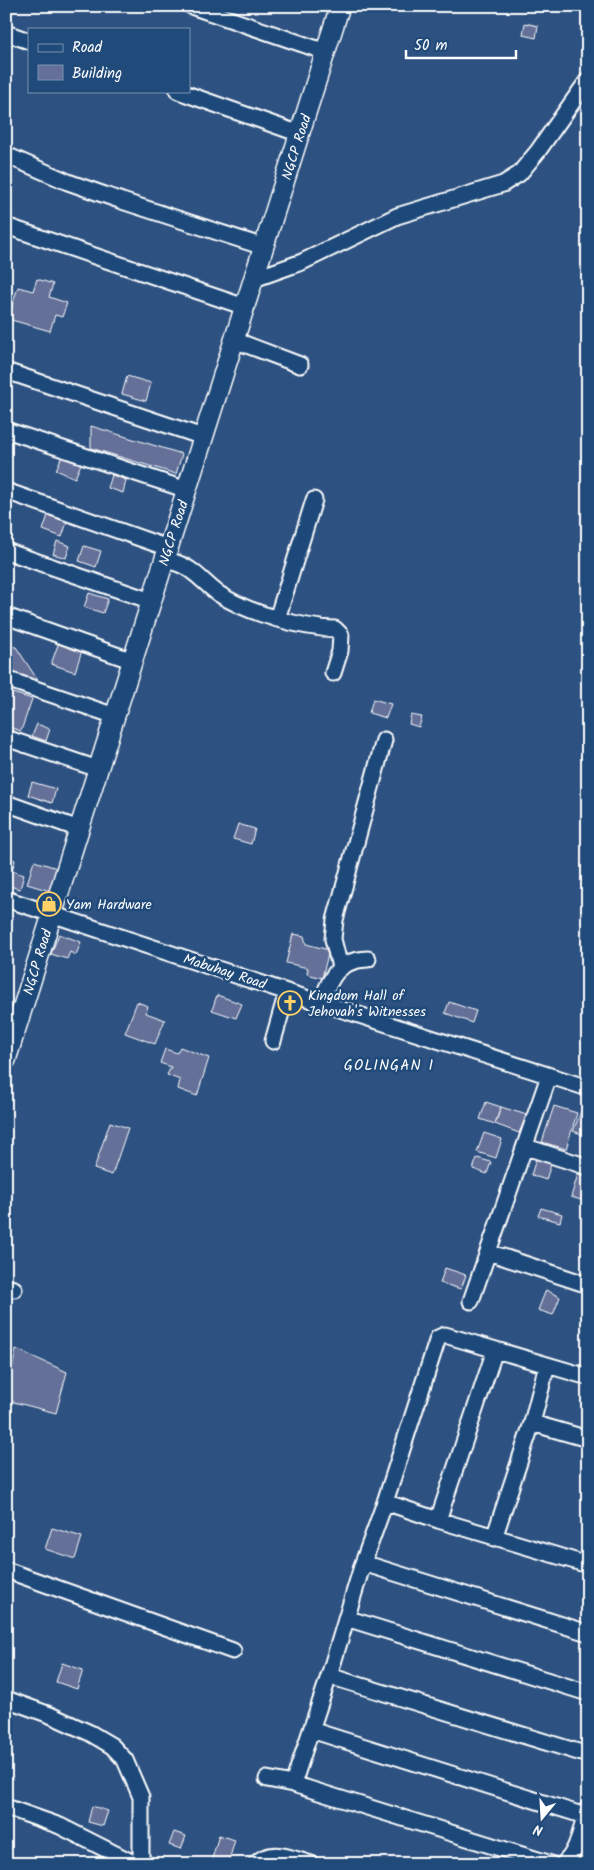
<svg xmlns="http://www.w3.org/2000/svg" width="594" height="1870" viewBox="0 0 594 1870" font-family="Kalam,sans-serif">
  <rect width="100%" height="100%" fill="#2d5180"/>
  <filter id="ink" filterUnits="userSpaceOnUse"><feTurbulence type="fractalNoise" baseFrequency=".02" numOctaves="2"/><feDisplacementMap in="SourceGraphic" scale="10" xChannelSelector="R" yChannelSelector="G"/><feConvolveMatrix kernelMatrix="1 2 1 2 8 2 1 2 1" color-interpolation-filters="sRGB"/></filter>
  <g filter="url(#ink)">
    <path fill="#656f98" stroke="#fff" d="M525,23L538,26L536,38L523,35Z
      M37,279L53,284L49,297L67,303L62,317L55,315L50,331L8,319L18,287L33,291Z
      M127,376L151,383L146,401L122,394Z
      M91,426L182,454L176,474L91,448Z
      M62,456L81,464L75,478L56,470Z
      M112,475L126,480L123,493L108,488Z
      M48,515L67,522L62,537L43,530Z
      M57,541L70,546L66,558L53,554Z
      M84,546L101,551L96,567L79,561Z
      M89,593L108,599L103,613L84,607Z
      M59,642L82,650L75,672L51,664Z
      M6,646L16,647L39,682L6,671Z
      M6,691L32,699L21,731L6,726L11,711L6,710Z
      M373,699L391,704L386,718L369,713Z
      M411,715L422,717L419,727L409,724Z
      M37,724L50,729L46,741L32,736Z
      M32,782L56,789L52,803L28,795Z
      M238,824L255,829L251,844L233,839Z
      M6,857L15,860L12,871L24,875L20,889L6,885Z
      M34,861L57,868L50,891L27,884Z
      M59,934L81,942L76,955L70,952L67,959L51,954Z
      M293,934L304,936L306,944L329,950L322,978L307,974L308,968L286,963Z
      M217,995L242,1004L236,1018L212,1010Z
      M137,1002L148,1006L146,1013L165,1020L155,1044L125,1033Z
      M449,1002L476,1011L472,1023L445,1013Z
      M180,1047L209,1058L197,1096L178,1089L180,1080L167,1075L171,1067L160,1063L165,1049L177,1053Z
      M486,1102L501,1107L495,1124L480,1119Z
      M554,1106L577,1113L566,1149L542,1142Z
      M501,1107L527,1115L519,1133L495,1124Z
      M582,1109L588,1113L587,1136L573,1131Z
      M110,1122L128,1128L112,1175L94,1169Z
      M484,1133L502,1139L496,1158L477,1152Z
      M477,1158L491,1162L487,1174L473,1169Z
      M536,1159L551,1164L546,1180L531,1175Z
      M578,1174L588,1177V1202L571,1197Z
      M541,1208L562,1214L560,1222L538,1216Z
      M445,1268L466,1275L461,1289L440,1283Z
      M546,1290L560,1297L553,1315L538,1310Z
      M16,1349L67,1372L56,1413L6,1400Z
      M52,1528L82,1537L75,1559L45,1549Z
      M62,1663L83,1670L77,1689L56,1682Z
      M92,1806L108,1811L103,1826L88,1822Z
      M174,1832L186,1836L181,1849L169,1845Z
      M219,1835L235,1840L228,1864L211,1862Z"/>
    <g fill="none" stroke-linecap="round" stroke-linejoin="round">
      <g stroke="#fff" stroke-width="19">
        <path id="minor" d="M191,6L326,52
          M6,33L29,41
          M178,91L300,134
          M6,155L68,182L122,201L264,247
          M6,226L245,307
          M254,279L302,262L397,216L503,184L519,174L538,151L588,80
          M234,340L300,365
          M6,371L203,437
          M6,430L187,490
          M6,491L168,548
          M6,551L151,601
          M164,560C169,561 175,562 179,564C194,569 206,585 219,594C248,613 301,628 335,629L341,635L340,651L333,673
          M6,616L133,661
          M277,619L314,500
          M6,679L115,716
          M6,738L98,769
          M6,803L79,829
          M6,899L287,992L588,1088
          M340,967L333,939L335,920L384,740
          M321,1003C330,977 338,960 368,959
          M273,1041L287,992
          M526,1147L588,1167
          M488,1252L588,1285
          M6,1287L14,1289
          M471,1301L549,1076
          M532,1423L588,1439
          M385,1502L438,1520L588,1565
          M438,1520L495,1350
          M494,1538L532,1423L547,1365
          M363,1563L588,1633
          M6,1570L233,1651
          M346,1618L588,1693
          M329,1676L588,1755
          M6,1699L50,1715L90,1733L112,1746L125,1760L141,1797V1864
          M311,1730L585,1816
          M267,1779L293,1784L551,1864
          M293,1784L329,1676L363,1563L385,1502L438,1338L445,1335L588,1377
          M6,1807L60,1826L135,1864
          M256,1864C271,1847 292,1859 311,1864
          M563,1864C579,1852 581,1826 588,1808"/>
      </g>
      <g stroke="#fff" stroke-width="22">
        <path id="major" d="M6,1060L340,6"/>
      </g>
      <use href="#minor" stroke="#1f4a7a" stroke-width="15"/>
      <use href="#major" stroke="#1f4a7a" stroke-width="19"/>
    </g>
  </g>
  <defs>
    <g id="shop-ring" transform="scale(1.25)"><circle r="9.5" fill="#1f4a7a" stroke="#ffd166" stroke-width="1.5"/><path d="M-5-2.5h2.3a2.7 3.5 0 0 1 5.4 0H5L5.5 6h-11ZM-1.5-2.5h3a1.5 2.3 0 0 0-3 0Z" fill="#ffd166"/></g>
    <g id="church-ring" transform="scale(1.25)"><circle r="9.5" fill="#1f4a7a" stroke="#ffd166" stroke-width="1.5"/><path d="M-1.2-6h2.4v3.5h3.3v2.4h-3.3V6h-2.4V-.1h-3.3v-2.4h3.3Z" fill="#ffd166"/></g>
  </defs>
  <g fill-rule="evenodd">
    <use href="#shop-ring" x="49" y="904"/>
    <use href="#church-ring" x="290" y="1003"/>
  </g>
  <g text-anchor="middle" stroke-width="5" stroke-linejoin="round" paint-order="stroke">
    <g font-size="14" fill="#fff" stroke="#1f4a7a">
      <text transform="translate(296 147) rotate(-72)" y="5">NGCP Road</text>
      <text transform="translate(173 533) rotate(-72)" y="5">NGCP Road</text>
      <text transform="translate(37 962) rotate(-73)" y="5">NGCP Road</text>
      <text transform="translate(225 971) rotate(18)" y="5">Mabuhay Road</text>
    </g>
    <g font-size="14" fill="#fff" stroke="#1f4a7a" text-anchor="start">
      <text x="66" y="909">Yam Hardware</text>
      <text x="308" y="1000">Kingdom Hall of<tspan x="308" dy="16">Jehovah's Witnesses</tspan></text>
    </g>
    <g font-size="15" letter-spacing="1" fill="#fff" stroke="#1f4a7a">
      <text x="389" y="1070">GOLINGAN I</text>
    </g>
  </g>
  <rect width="594" height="1870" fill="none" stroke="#1f4a7a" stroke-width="25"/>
  <rect x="12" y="12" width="569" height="1845" fill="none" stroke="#fff" stroke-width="2" filter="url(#ink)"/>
  <rect x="28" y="28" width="162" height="65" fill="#1f4a7a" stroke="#7992af"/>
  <rect x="38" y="44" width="25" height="8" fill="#1f4a7a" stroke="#7992af"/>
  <text x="72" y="52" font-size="15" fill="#ffffff">Road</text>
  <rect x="38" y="65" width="25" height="15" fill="#656f98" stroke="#7992af"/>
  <text x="72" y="78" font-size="15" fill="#ffffff">Building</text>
  <g transform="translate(542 1818) rotate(198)" stroke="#1f4a7a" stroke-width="4" paint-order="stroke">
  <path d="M0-4L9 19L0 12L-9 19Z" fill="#ffffff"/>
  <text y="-8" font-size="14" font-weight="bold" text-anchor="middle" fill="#ffffff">N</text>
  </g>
  <path d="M406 50v8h110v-8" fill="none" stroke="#ffffff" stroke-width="2.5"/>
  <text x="414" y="50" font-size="15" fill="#ffffff" stroke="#1f4a7a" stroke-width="4" paint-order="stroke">50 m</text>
</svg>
